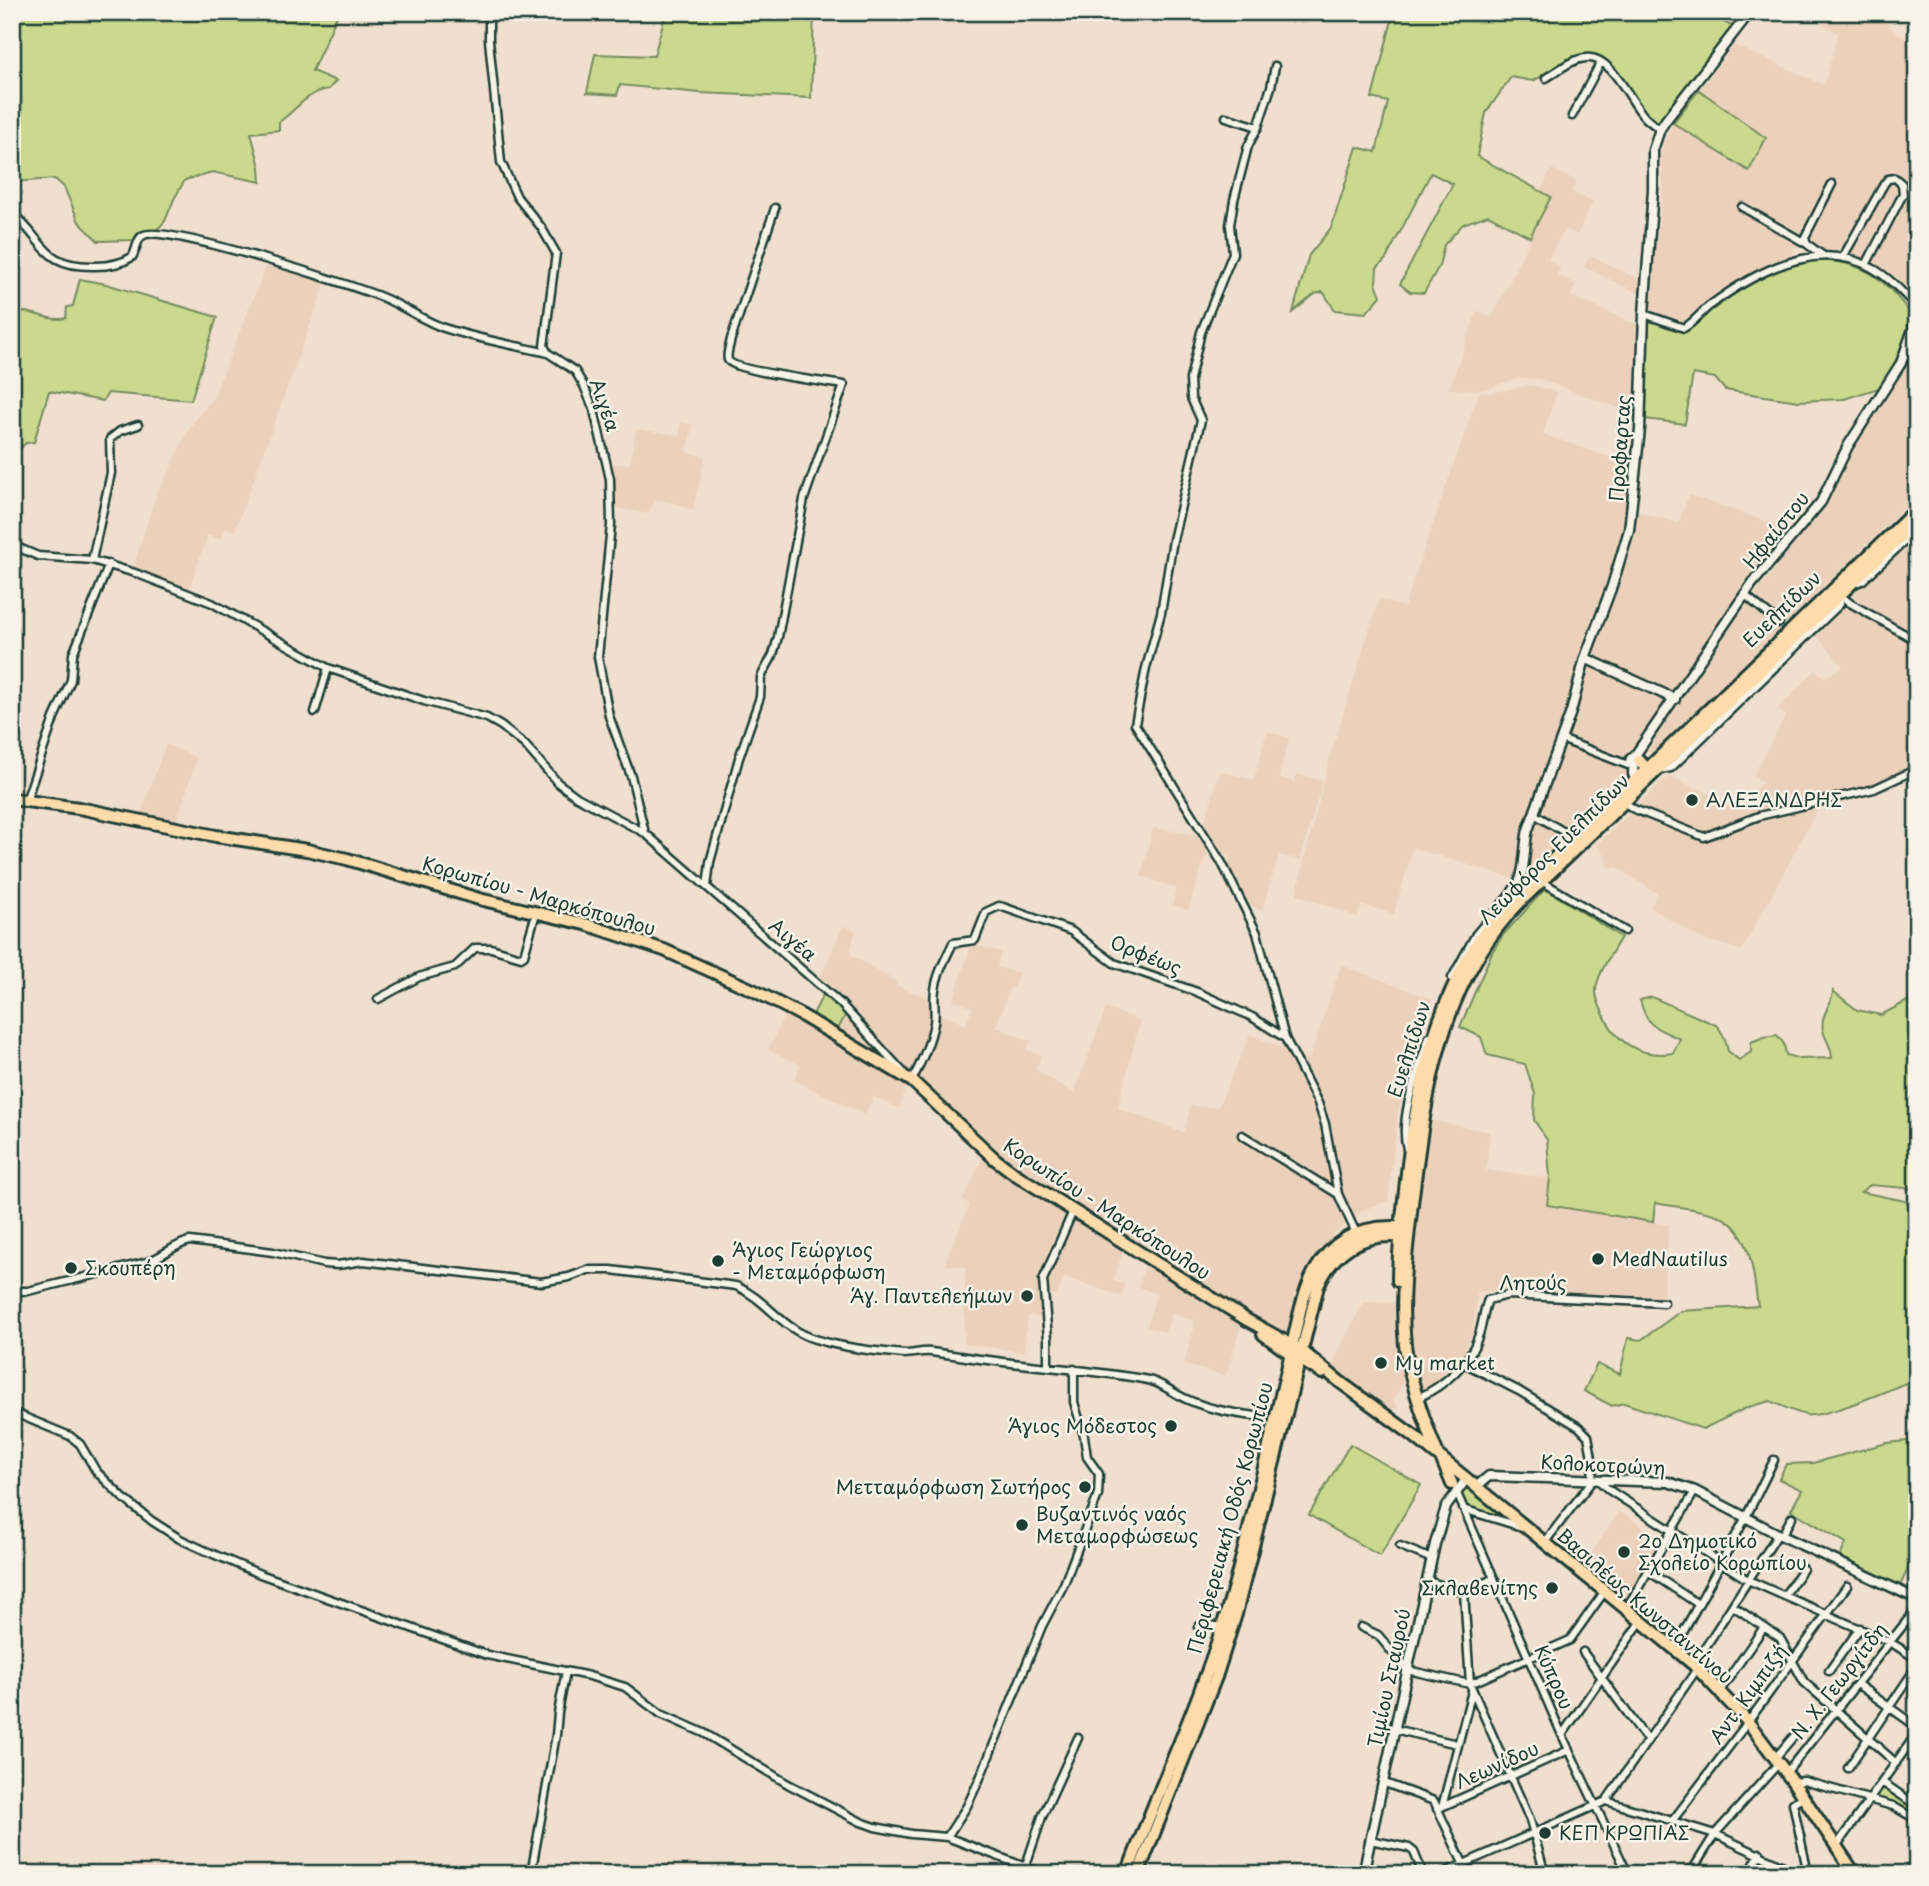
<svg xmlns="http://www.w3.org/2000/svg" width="1929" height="1886" viewBox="0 0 1929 1886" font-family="'Playpen Sans',sans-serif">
  <rect width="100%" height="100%" fill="#f0dfce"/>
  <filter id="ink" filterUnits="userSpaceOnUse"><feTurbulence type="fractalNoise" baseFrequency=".0143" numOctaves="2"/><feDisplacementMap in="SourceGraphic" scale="14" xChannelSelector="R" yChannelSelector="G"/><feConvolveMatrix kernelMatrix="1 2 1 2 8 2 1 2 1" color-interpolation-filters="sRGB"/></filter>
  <g filter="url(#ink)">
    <path fill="#ebd1bc" d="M1821,12H1891L1889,27L1917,47V296H1911L1895,279L1872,263L1849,252L1842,255L1823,252L1814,245L1796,247L1789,259L1761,270L1686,325L1682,327L1648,312L1663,186L1661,156L1664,142L1673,123L1749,171L1765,137L1699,90L1734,45L1824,85L1838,33L1823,24Z
      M1552,169L1577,182L1572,192L1593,202L1577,235L1565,229L1548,260L1560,267L1557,275L1576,284L1571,296L1640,326L1638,412L1635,414L1539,379L1518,378L1483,390L1449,389L1477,311L1492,317L1551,197L1540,191Z
      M1590,255L1644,282L1642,295L1584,267Z
      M267,264L326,281L235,531L224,528L220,539L208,535L188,592L132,570L158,489H160L190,427L213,398Z
      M1917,337V495L1675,732L1654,757L1647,751L1730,626L1824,506L1859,436L1898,378Z
      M1531,385L1557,392L1543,434L1632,465L1628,530L1582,658L1569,711L1548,769L1518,880L1413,848L1394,914L1362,905L1357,917L1296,894L1330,756L1379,599L1404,607L1479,392L1490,393Z
      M681,422L693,425L687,452L705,457L693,510L670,502L654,500L649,514L616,508L615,480L610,464H630L636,429L679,435Z
      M1689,495L1793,530L1744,588L1672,692L1596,657L1591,652L1624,562L1634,529L1635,511L1678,523Z
      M1917,530V635L1865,608L1852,596Z
      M1848,603L1917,643V767L1867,790L1705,835L1639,810L1637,805L1669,776L1743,809L1762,782L1753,776L1786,715L1776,710L1816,670L1825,678L1843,666L1816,635Z
      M1588,665L1668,698L1632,752L1628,765L1631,781L1525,877L1529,843L1545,794L1569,731Z
      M1267,731L1289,738L1279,778L1295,782L1297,774L1323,781L1300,860L1279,855L1262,910L1246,904L1227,867L1230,858L1219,850L1203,828L1220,771L1254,780Z
      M166,744L197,758L177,820L140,815Z
      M1818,809L1742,950L1701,939L1650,907L1658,894L1618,868L1608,867L1605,855L1596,845L1632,811L1698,836L1765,818Z
      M1153,828L1199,835L1201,833L1209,846L1188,910L1172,905L1176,888L1141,876Z
      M843,926L855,931L850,954L898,983V986L932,1000L940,1013L966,1025L972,1007L953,1000L971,946L976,945L1001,952L997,967L1019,973L1013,988H1010L996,1027L1030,1041L1027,1050L1041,1055L1036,1070L1074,1093L1106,1008L1140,1021L1118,1108L1184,1133L1190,1106L1218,1107L1250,1034L1309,1060L1341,965L1432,999L1398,1111L1388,1201L1363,1210L1334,1233L1304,1279L1292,1334L1283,1336L1244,1315L1226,1376L1184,1365L1195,1321L1172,1314L1166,1332L1147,1327L1156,1294L1138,1287L1147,1261L1125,1247L1113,1281L1125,1284L1121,1296L1064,1277L1057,1296L1046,1293L1047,1319L1028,1315L1024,1352L964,1344L965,1267L946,1265V1258L970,1204L963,1200L984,1154L916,1080L907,1086L899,1109L874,1097L865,1115L794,1080L800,1065L768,1050L786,1011L834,1036L848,1008L820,978Z
      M1430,1120L1490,1132L1486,1170L1550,1178L1548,1205L1669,1225L1663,1300L1515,1290L1478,1292L1472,1335L1458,1363L1427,1389H1422L1408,1330L1407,1291L1414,1248L1417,1199Z
      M1363,1302L1394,1303L1395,1335L1406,1376L1393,1402L1398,1406L1393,1413L1331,1367Z
      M1619,1511L1663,1540L1627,1601L1584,1564Z"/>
    <path fill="#cad98d" stroke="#748b60" stroke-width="2" d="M12,12H339L312,71L336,81L329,89C306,92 297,110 279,122V130L251,133L260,167L261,182L212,172L185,180L174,199L165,221L159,228L134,240L98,241L79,222L64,187L55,179L12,182Z
      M666,12H814L811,98L700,93L620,85L617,95L587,93L595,54L654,56Z
      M1373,12H1704L1734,27L1661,125L1646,112L1608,62L1590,54L1570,61L1533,81L1511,77L1486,113L1477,156L1551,197L1530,237L1488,215L1463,224L1444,245L1439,266L1424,293L1410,292L1400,284L1453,184L1431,173L1386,259L1377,268L1376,283L1381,296L1366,313L1335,310L1323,292L1315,294L1293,312L1309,255L1331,228L1357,147L1376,152L1388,102L1372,98L1393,16Z
      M1699,90L1766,138L1749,171L1673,123Z
      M1811,260C1864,260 1884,277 1914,318L1901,353L1879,388L1844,399L1798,401L1725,390L1715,378L1693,374L1685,424L1645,419L1648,318L1683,331C1724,300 1761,272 1811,260Z
      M80,279L106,284L217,317L191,400L108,393L103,401L49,391L34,442L26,443L12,456V313C30,307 47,323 66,318L67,307L73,306Z
      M1544,890L1549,891L1621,937C1614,950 1595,977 1596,992C1596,998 1600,1007 1603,1013C1616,1043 1640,1058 1673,1053L1680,1039C1655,1027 1648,1029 1640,1000L1652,997L1718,1026L1725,1039L1728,1051L1739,1060L1751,1052V1042L1764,1037L1777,1035L1784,1044L1786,1055L1800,1059L1832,1058C1831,1043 1825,1041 1823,1030C1820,1014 1832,1006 1833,991L1857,1010L1881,1015L1917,996V1189L1870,1185L1861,1192L1905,1201L1917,1212V1387L1906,1383C1886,1391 1825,1418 1806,1415C1793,1412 1782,1406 1770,1401L1748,1407L1703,1429L1624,1403L1612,1406L1584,1391L1597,1364L1620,1374L1628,1338L1641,1340L1681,1311L1758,1306C1753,1275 1753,1231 1719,1216C1703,1209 1674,1207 1655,1203L1653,1222L1547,1205L1550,1178L1547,1140L1534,1120L1535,1094L1525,1064L1487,1055L1481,1037L1460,1027L1492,952L1503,935Z
      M825,991L847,1012L836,1033L811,1018Z
      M1917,1440V1564L1911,1562L1900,1586L1840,1557L1846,1543L1791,1510L1802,1490L1779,1479L1786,1464L1813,1463L1887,1443Z
      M1350,1444L1421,1485L1380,1556L1309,1515Z
      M1466,1485L1502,1514L1500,1516L1493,1517L1467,1507L1459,1492Z
      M1882,1782L1914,1804L1909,1812L1893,1803L1873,1796Z"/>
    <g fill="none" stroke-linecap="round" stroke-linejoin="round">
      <g stroke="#1f3d34" stroke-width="11">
        <path id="minor" d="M489,12V40L501,162L517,197L541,227L556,253L544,346L548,353L575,371L584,386L594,410L610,479L611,525L598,657L609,716L631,776L645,833L841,1004L903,1072
          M1275,66L1271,87L1258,127L1248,146L1234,200L1230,225L1233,253L1201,332L1190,379L1191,398L1201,420L1173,540L1161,613L1146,668L1135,724L1222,863L1257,933L1285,1038
          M1546,78C1558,71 1571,59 1586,58C1611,55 1629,99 1643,115C1647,120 1654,125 1660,129
          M1572,116L1601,62
          M1226,117L1258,127
          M1742,207L1807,244
          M12,213C46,242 42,267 95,266C108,266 121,264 132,257C137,251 136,238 144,235C165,224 356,286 386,299C406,308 424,321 444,328C478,339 513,345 548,353
          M1822,255L1807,244L1805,237L1832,184
          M1843,257L1884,184L1888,179L1895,178L1902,184L1903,194L1866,265
          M1644,314L1684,328C1693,323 1700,314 1708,307C1753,273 1817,237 1872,268C1889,277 1903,293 1917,307
          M12,545L38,556L92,560L135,573L212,603L328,668L424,701L487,718L501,726L525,745L558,783L577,797L645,833
          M92,560L111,473L110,439L120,431L138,425
          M1856,583L1862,581L1917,530
          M1745,595L1779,623
          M315,712L328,668
          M1561,739L1628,765L1630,758L1636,755
          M1660,770L1671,768L1840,604V595L1850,603L1917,641
          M26,801L54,718L71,680L73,654L109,564
          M1625,803L1634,809L1704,837L1759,816L1874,789L1917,769
          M1534,814L1576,839
          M1543,882L1625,931
          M707,887L710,862L720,826L739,758L760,697L761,677L773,655L778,637L804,499L844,385C827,382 733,371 728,360C726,354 730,345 731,339L775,208
          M1452,978L1476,934L1512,892
          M378,999L419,977L455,967L475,948H491L521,957L524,955L536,913
          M910,1079L912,1081C921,1062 930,1044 934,1023C936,1012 933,1001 935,990C937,973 946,958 953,943L975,940L986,912L999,906L1003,907L1071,931L1114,963L1197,992L1252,1017L1285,1038L1318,1103L1325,1124L1338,1194L1356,1233
          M1242,1135L1338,1194
          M1407,1149C1398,1118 1419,1067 1429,1037
          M12,1291H28L147,1262C162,1257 175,1244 190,1241L273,1252L324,1264L338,1265L363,1261L541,1282L569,1277L588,1270H611L736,1286C766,1299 783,1330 815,1339C844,1348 874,1351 904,1354C913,1354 922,1351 931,1352C961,1356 991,1361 1021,1364C1063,1369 1106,1372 1148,1380C1162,1383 1173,1393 1186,1399C1210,1410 1237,1414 1264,1417
          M1464,1363L1519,1391L1579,1427L1588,1436L1593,1463L1592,1481L1545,1542
          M1048,1365V1339L1043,1280L1073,1211
          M1418,1398C1443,1386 1469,1365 1478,1337C1483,1325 1483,1311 1488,1300L1508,1295L1664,1303
          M12,1412L70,1436L80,1444L96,1471L122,1497L152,1521L180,1539L206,1551L260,1574L487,1655L589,1676L625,1687L661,1714L704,1733L788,1784L861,1822L875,1827L911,1834L947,1837L1044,1874
          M1599,1481L1609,1490L1748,1580L1890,1642L1917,1659
          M1456,1491L1562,1735L1628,1874
          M1463,1509L1522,1527
          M1782,1535L1792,1517
          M1400,1546L1432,1559
          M1648,1571L1698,1604
          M1427,1581L1464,1592L1493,1579
          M1464,1592L1470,1684L1530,1820L1545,1874
          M1784,1596L1803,1569
          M1733,1606L1780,1638L1804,1682L1896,1763
          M1626,1609L1695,1491
          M1198,1627L1203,1624L1222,1627
          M1361,1627L1378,1635L1407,1670L1470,1684
          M1674,1649L1746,1517L1774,1460
          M1583,1652L1647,1740
          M1694,1665L1778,1534
          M1829,1671L1860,1628
          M1470,1684L1570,1640L1605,1591
          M1857,1684L1917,1727
          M1720,1691L1764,1627
          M1394,1729L1457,1744
          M1562,1735L1641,1621
          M1776,1757L1794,1736
          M1848,1768L1917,1666
          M1786,1773L1917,1608
          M1382,1782L1434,1801L1468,1874
          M1793,1782L1804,1781L1893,1806L1917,1820
          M1882,1782L1917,1806
          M1803,1796L1793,1803L1808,1874
          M1606,1801L1697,1669
          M1442,1807L1472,1691
          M1437,1809L1569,1750
          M1673,1820L1748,1722L1847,1586
          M947,1837L967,1806L980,1778L1042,1626L1064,1584L1098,1495L1099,1474L1087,1457L1084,1436L1074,1402V1369
          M1370,1840L1409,1848L1414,1852L1423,1874
          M1837,1845L1917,1733
          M1026,1865L1042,1817L1078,1738
          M531,1874L556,1735L558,1713L566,1671
          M1075,1874H1088
          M1441,1874L1606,1801L1715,1834L1800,1874
          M1690,1874L1715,1834L1779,1763
          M1749,1874L1760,1853"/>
      </g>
      <g stroke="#1f3d34" stroke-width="13">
        <path id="tertiary" d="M1585,658L1675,699
          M1637,783L1633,774L1634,757L1752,584L1821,502L1848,446L1901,363L1917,318
          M1513,891C1527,878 1523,848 1528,830L1571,712L1585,658L1612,586L1629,530L1640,429L1644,314L1653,190V150L1660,129L1666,120L1750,12
          M1477,1486L1489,1476L1668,1482L1695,1491L1778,1534L1917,1599
          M1363,1874L1435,1544L1446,1507L1467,1478"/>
      </g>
      <g stroke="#1f3d34" stroke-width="16">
        <path id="primary" d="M1639,760L1645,767L1652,766
          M12,799L79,808L216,836L307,850L347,859L479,899L585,924L664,950L753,990L801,1015L912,1081L995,1159L1015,1174L1247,1320L1301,1350L1340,1382L1414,1436L1641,1621L1694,1665L1748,1722L1793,1782L1855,1874
          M1398,1281C1398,1250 1402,1220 1405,1190C1416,1085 1438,973 1515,896L1917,509
          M1263,1334L1282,1348L1322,1373
          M1437,1452C1423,1418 1410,1382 1405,1345C1400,1300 1406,1256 1411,1212C1425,1099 1437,986 1521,901L1917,521
          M1442,1460L1452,1484
          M1127,1874C1159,1786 1201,1701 1227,1611C1250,1533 1267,1453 1286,1374C1293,1345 1300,1298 1314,1272C1335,1235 1367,1223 1408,1228
          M1138,1874L1216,1677L1236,1614L1318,1286C1335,1248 1365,1232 1405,1237"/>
      </g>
      <use href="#minor" stroke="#f7f3e8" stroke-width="6"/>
      <use href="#tertiary" stroke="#f7f3e8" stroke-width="8"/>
      <use href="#primary" stroke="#fddcac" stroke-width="10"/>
    </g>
  </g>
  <g fill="#1f3d34" stroke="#f7f3e8" stroke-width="2.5">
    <circle cx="1692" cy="800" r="7"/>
    <circle cx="1598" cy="1259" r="7"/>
    <circle cx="718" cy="1261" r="7"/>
    <circle cx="71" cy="1268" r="7"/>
    <circle cx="1027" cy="1296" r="7"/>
    <circle cx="1381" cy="1363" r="7"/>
    <circle cx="1171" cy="1426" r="7"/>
    <circle cx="1085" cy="1487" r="7"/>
    <circle cx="1022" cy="1525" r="7"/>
    <circle cx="1624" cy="1552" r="7"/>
    <circle cx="1552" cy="1588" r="7"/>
    <circle cx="1545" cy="1833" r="7"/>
  </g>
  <g text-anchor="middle" stroke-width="5" stroke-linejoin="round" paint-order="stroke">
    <g font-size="19" fill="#1f3d34" stroke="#f7f3e8">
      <text transform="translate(605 405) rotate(71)" y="7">Αιγέα</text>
      <text transform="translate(1620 448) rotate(-86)" y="7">Προφαρτας</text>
      <text transform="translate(1776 530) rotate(-51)" y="7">Ηφαίστου</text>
      <text transform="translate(1782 609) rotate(-44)" y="7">Ευελπίδων</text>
      <text transform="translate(1554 849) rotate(-45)" y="7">Λεωφόρος Ευελπίδων</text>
      <text transform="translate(539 896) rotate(16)" y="7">Κορωπίου - Μαρκόπουλου</text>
      <text transform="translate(793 940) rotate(40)" y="7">Αιγέα</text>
      <text transform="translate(1146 955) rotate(22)" y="7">Ορφέως</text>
      <text transform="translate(1409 1049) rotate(-72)" y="7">Ευελπίδων</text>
      <text transform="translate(1107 1209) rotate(33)" y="7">Κορωπίου - Μαρκόπουλου</text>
      <text x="1533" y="1290">Λητούς</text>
      <text transform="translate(1603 1465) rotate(3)" y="7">Κολοκοτρώνη</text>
      <text transform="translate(1230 1518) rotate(-75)" y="7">Περιφερειακή Οδός Κορωπίου</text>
      <text transform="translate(1645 1606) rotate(41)" y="7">Βασιλέως Κωνσταντίνου</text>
      <text transform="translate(1554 1677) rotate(66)" y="7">Κύπρου</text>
      <text transform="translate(1389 1678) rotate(-78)" y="7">Τιμίου Σταυρού</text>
      <text transform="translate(1839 1681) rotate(-52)" y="7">Ν. Χ. Γεωργίτδη</text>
      <text transform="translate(1748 1694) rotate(-54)" y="7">Αντ. Κιμπιζή</text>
      <text transform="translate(1497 1765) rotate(-24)" y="7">Λεωνίδου</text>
    </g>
    <g font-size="19" fill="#1f3d34" stroke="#f7f3e8" text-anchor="start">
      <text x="1706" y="807">ΑΛΕΞΑΝΔΡΗΣ</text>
      <text x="732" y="1257">Άγιος Γεώργιος<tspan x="732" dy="22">- Μεταμόρφωση</tspan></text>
      <text x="1612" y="1266">MedNautilus</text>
      <text x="85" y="1275">Σκουπέρη</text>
      <text x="1013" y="1303" text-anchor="end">Άγ. Παντελεήμων</text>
      <text x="1395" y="1370">My market</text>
      <text x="1157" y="1433" text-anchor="end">Άγιος Μόδεστος</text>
      <text x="1071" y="1494" text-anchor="end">Μετταμόρφωση Σωτήρος</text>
      <text x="1036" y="1521">Βυζαντινός ναός<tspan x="1036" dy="22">Μεταμορφώσεως</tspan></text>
      <text x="1638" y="1548">2ο Δημοτικό<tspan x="1638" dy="22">Σχολείο Κορωπίου</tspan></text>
      <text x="1538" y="1595" text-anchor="end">Σκλαβενίτης</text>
      <text x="1559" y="1840">ΚΕΠ ΚΡΩΠΙΑΣ</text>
    </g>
  </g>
  <rect width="1929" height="1886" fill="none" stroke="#f7f3e8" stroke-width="42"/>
  <rect x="21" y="21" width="1887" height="1844" fill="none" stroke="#1f3d34" stroke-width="2.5" filter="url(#ink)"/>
</svg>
